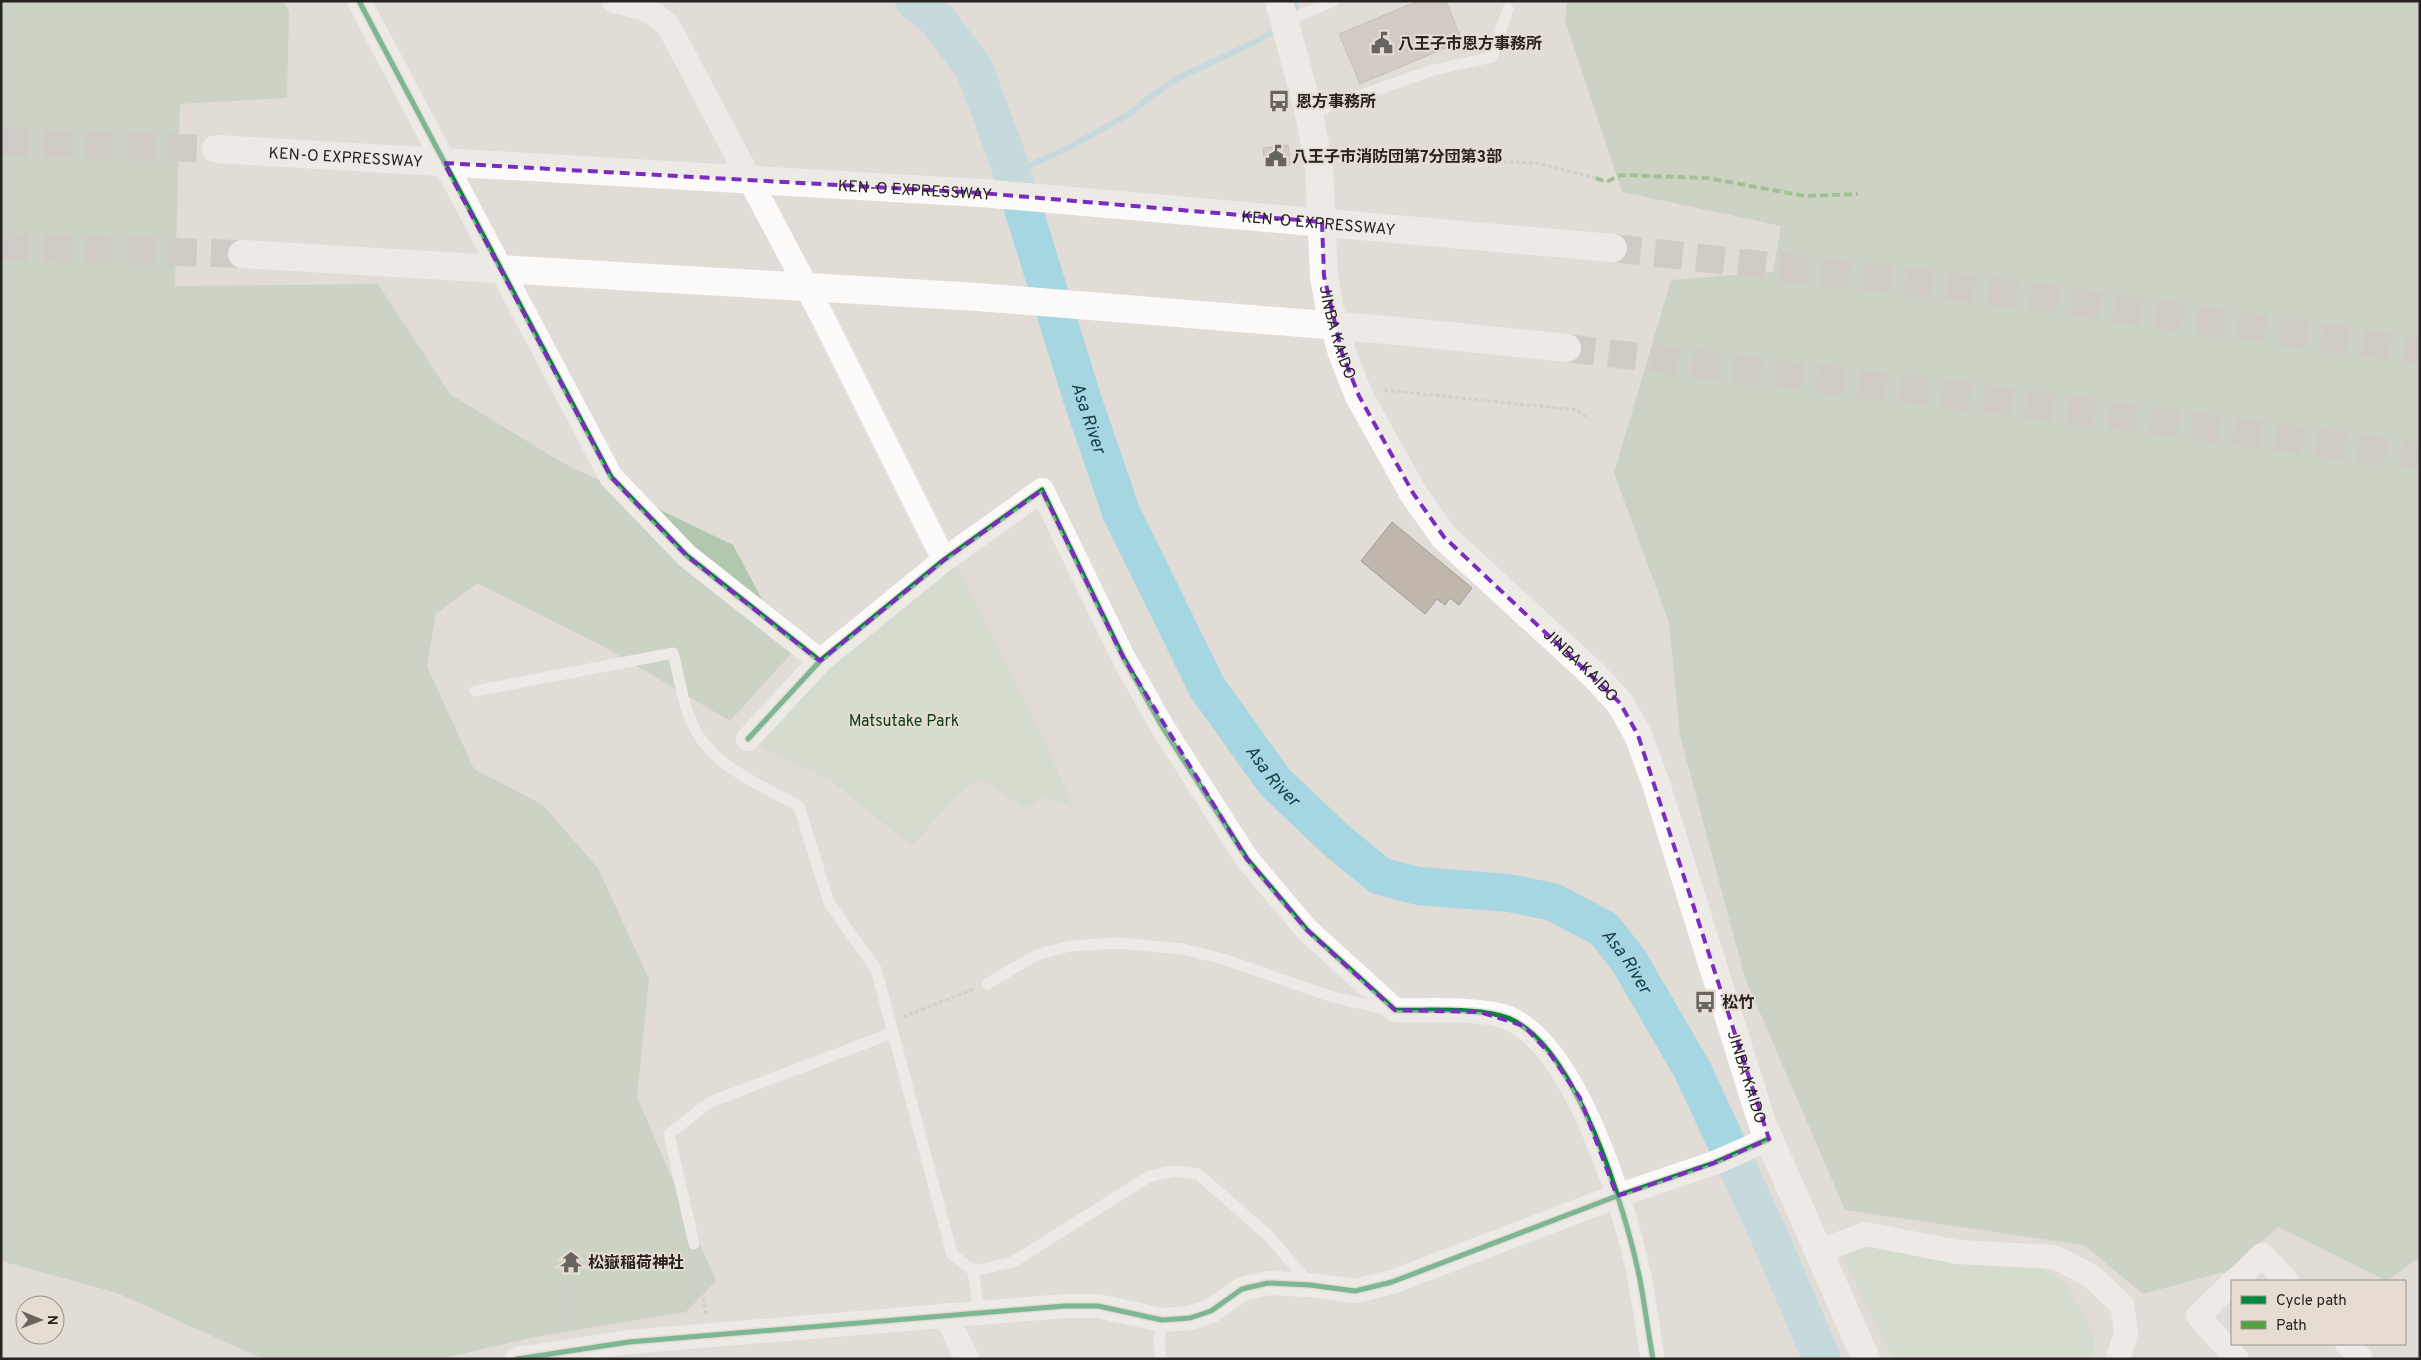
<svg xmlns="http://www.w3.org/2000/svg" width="2421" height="1360" viewBox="0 0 2421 1360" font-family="Overpass,'Noto Sans JP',sans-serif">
  <rect width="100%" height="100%" fill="#e2dcd7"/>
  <path fill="#c5d9c1" d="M954,560L1053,759L1073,808L1044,797L1025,809L979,778L953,800L912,846L830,780L754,743L824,666Z
    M1873,1243L2033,1265L2065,1281L2095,1337L2093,1359H1893L1840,1251Z"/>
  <path fill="#b2c8ae" d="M1,1H284L289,12L287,98L180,104L175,286L378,284L450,394L561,462L733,545L791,654L730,721L604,647L477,583L436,614L427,666L474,769L543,805L598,868L649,979L637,1097L716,1281L686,1312L539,1336L440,1359H263L117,1293L1,1261Z
    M1567,1H2420V1257L2387,1281L2278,1227L2231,1270L2143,1294L2084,1245L1845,1210L1745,978L1680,736L1669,623L1614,473L1671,280L1773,272L1781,226L1622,192L1565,20Z"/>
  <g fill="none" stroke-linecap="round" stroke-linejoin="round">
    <path stroke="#a5d6e2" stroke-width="6" d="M1295,14L1296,1
      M1012,173L1066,149L1131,113L1147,99L1176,79L1253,43L1270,33"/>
    <path stroke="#a5d6e2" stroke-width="38" id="s1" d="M914,1L937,19L974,68L1008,160L1082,398L1121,512L1207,687L1275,782L1336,840L1380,876L1418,886L1509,893L1553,902L1604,929L1629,961L1693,1071L1767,1231L1822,1359"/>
  </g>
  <path fill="#c1b6ac" stroke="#9f9b97" d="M1418,1H1446L1462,41L1360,84L1339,34Z
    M1288,145L1290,165L1265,167L1263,148Z
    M1392,522L1472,588L1459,605L1450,598L1445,605L1437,599L1425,614L1361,561Z"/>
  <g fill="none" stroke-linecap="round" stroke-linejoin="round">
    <path stroke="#bdb7b2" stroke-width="28" stroke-dasharray="28 14" stroke-linecap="butt" d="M1,142L216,149
      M1,247L242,254
      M1613,248L2016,294L2420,351
      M1567,348L2003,401L2420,456"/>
    <path stroke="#c0bebb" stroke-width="3" stroke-dasharray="4 2.5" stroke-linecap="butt" d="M1341,163L1396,157L1537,163L1596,178
      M1384,390L1577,410L1589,419
      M903,1017L974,989
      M696,1259L706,1315
      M571,1274V1328"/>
    <path stroke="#fbfaf9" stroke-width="11" d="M1285,22L1333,1
      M1309,113L1433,70L1492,57L1508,9
      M475,691L673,653C679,675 682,702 692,723C710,766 761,785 799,806L829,903L876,969L952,1254L973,1271L1013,1262L1150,1176L1175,1171L1198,1174L1269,1236L1309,1283
      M987,984L1036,955L1070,946L1118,943L1183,949L1223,959L1333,997L1389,1010
      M694,1244L669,1134L710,1102L892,1033
      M973,1271L979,1312
      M1161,1359L1159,1342L1162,1320"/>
    <path stroke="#fbfaf9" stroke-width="24" d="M359,1L611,477L687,556L820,661
      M614,1L649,10L668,25L823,318L944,560
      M748,739L820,661L944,560L1042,490L1123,657L1163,728L1247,859L1307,930L1395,1010C1427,1011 1480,1007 1508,1018C1577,1046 1626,1211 1640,1280C1645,1306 1648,1332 1653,1359
      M1819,1251L1866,1234L1957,1252L2055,1257L2091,1276L2122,1305L2126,1332L2118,1359
      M2235,1281L2262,1255L2287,1281
      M2232,1283L2198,1316L2237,1359
      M946,1315L967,1359
      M2347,1344L2361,1359
      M517,1359L629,1342L1064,1306H1098L1162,1320L1190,1318L1211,1311L1242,1289L1268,1283L1310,1285L1355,1291L1392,1282L1617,1196L1714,1163L1769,1139"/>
    <path stroke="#fbfaf9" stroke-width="28" id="s2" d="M1279,1L1309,113L1319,167L1324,276L1329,305L1342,353L1359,396L1413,493L1444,537L1594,675L1620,703L1638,735L1656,784L1762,1123L1866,1359"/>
    <g stroke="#fbfaf9" stroke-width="28">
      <path id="s3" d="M216,149L981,193L1613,248"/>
      <path d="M242,254L978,297L1400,331L1567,348"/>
    </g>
    <path stroke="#51a241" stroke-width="4" stroke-dasharray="8 4" stroke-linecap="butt" d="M1596,178L1606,182L1621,175L1707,178L1805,196L1858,194"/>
    <g stroke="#e7dcd2" stroke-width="8">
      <path id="cycleway" d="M359,1L611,477L687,556L820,661
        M748,739L820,661L944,560L1042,490L1123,657L1163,728L1247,859L1307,930L1395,1010C1427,1011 1480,1007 1508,1018C1577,1046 1626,1211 1640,1280C1645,1306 1648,1332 1653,1359
        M517,1359L629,1342L1064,1306H1098L1162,1320L1190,1318L1211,1311L1242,1289L1268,1283L1310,1285L1355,1291L1392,1282L1617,1196L1714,1163L1769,1139"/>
    </g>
    <use href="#cycleway" stroke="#00873e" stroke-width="5"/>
  </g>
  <path d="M0 0H2421V1360H0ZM444,163L981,193L1322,222L1324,276L1342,353L1359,396L1413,493L1444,537L1620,703L1638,735L1769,1139L1714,1163L1617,1196L1580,1098L1551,1055L1524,1026L1480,1012L1395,1010L1307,930L1247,859L1123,657L1042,490L944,560L820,661L687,556L611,477Z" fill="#e2dcd7" fill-opacity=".55" fill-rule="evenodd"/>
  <path fill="none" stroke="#7b2cbf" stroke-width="4" stroke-dasharray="10 6" stroke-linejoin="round" d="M444,163L981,193L1322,222L1324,276L1342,353L1359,396L1413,493L1444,537L1620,703L1638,735L1769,1139L1714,1163L1617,1196L1580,1098L1551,1055L1524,1026L1480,1012L1395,1010L1307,930L1247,859L1123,657L1042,490L944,560L820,661L687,556L611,477Z"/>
  <defs>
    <g id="civic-bare" transform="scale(1.725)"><path d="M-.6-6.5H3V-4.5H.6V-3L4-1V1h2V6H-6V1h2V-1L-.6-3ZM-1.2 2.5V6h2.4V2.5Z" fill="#686460" stroke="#e7dcd2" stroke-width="2.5" paint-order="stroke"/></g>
    <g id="bus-bare" transform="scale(1.725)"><path d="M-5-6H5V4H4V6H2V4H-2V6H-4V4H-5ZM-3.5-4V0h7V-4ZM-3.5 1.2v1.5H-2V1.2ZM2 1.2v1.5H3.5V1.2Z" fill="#686460" stroke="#e7dcd2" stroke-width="2.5" paint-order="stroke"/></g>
    <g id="temple-bare" transform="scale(1.725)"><path d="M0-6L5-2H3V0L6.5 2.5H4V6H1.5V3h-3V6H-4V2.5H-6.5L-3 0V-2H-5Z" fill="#686460" stroke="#e7dcd2" stroke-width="2.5" paint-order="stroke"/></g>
  </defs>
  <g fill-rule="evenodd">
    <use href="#civic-bare" x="1382" y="43"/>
    <use href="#bus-bare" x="1279" y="101"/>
    <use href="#civic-bare" x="1276" y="156"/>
    <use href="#bus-bare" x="1705" y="1002"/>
    <use href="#temple-bare" x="571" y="1262"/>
  </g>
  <g text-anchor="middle" stroke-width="4" stroke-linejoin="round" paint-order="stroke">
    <g font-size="16" font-weight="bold" fill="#272320" stroke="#e7dcd2" text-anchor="start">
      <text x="1398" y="49">八王子市恩方事務所</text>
      <text x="1296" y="107">恩方事務所</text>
      <text x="1292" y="162">八王子市消防団第7分団第3部</text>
      <text x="1722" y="1008">松竹</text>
      <text x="588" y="1268">松嶽稲荷神社</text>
    </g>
    <g font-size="16" fill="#272320" stroke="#e7dcd2">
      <text dy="6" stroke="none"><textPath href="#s3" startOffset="130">KEN-O EXPRESSWAY</textPath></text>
      <text dy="6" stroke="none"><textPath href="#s3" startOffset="700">KEN-O EXPRESSWAY</textPath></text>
      <text dy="6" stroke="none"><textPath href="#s3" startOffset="1105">KEN-O EXPRESSWAY</textPath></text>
      <text dy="6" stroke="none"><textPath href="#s2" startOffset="338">JINBA KAIDO</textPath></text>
      <text dy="6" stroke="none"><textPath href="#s2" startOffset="758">JINBA KAIDO</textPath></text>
      <text dy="6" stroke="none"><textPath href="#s2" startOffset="1208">JINBA KAIDO</textPath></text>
    </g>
    <g font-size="16" fill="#104017" stroke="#e7dcd2">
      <text x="904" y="726">Matsutake Park</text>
    </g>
    <g font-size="18" font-style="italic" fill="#183b43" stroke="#e7dcd2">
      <text dy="6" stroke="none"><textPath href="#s1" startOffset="459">Asa River</textPath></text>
      <text dy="6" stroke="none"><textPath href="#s1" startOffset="864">Asa River</textPath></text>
      <text dy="6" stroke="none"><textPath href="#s1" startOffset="1284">Asa River</textPath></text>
    </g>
  </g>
  <rect width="2421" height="1360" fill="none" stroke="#272320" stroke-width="5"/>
  <rect x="2231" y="1280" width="175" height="65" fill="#e7dcd2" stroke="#9a928b"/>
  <rect x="2241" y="1296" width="25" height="8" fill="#00873e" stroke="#9a928b"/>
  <text x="2276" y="1305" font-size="15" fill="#272320">Cycle path</text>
  <rect x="2241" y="1321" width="25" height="8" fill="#51a241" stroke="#9a928b"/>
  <text x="2276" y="1330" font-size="15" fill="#272320">Path</text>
  <g transform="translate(40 1320) rotate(91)"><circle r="24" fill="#e7dcd2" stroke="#9a928b"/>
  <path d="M0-4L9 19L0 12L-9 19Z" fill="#686460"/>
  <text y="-8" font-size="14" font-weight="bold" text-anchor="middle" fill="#272320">N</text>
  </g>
</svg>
